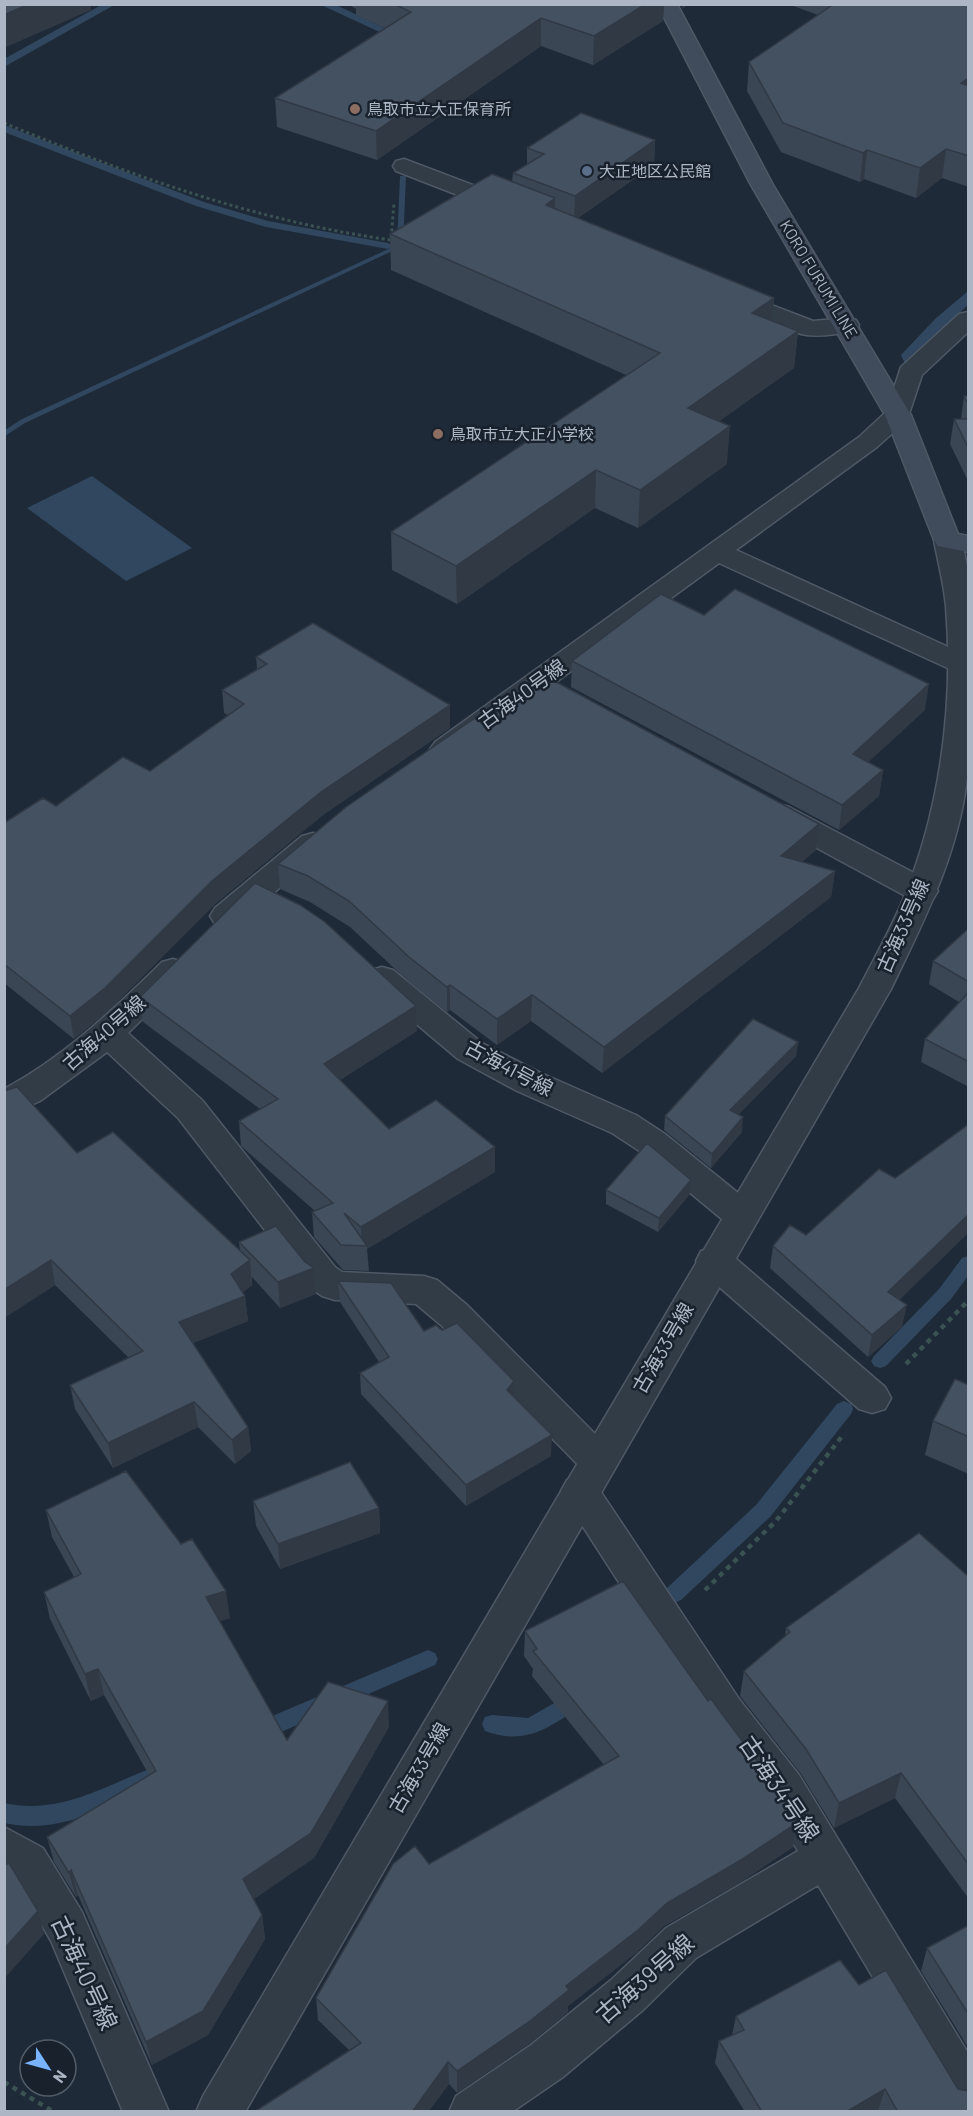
<svg xmlns="http://www.w3.org/2000/svg" width="973" height="2116" viewBox="0 0 973 2116" font-family="Barlow,'Noto Sans JP',sans-serif">
  <rect width="100%" height="100%" fill="#1e2a37"/>
  <path fill="#30475f" d="M400,176H406L403,246L25,423L5,436V430L22,419L397,245Z
    M968,291V305L905,364L901,355L935,319Z
    M92,476L192,548L126,581L27,508Z"/>
  <g fill="none" stroke-linecap="round" stroke-linejoin="round">
    <path fill="#30475f" fill-rule="evenodd" d="M103,4H116L4,67V59Z
      M319,4H334L408,39L399,41Z
      M4,125L204,202L268,221L388,243L394,246L388,249L266,227L196,206L4,132Z
      M968,1256V1276L951,1299L886,1366L880,1368L874,1366L871,1361L874,1356L939,1289L962,1258Z
      M844,1401L851,1404L853,1409L851,1414L770,1517L681,1600L674,1603L667,1600L664,1594L667,1588L756,1505L837,1404Z
      M428,1650L435,1653L438,1659L435,1665L265,1739L258,1741L251,1739L248,1732L251,1725Z
      M579,1689L586,1692L589,1698L586,1704C551,1725 528,1747 485,1731L482,1724L485,1717L492,1715L528,1718Z
      M149,1769L156,1772L159,1779L156,1786C108,1807 59,1835 4,1823V1803C58,1815 101,1788 149,1769Z"/>
    <g stroke="#4f5966" stroke-width="3">
      <path id="minor" d="M404,159L515,201L518,206L515,211H499L396,171L393,166L396,161Z
        M733,290L813,321L847,318L856,320L859,325L856,330C839,334 818,338 801,334L725,302L721,297L725,292Z
        M968,312V332L922,375L907,420L877,447L736,550L968,656V673L954,671L719,563L455,756L445,759L435,756L430,749L435,742L859,437L886,412L901,367L959,314Z
        M778,804L789,807L933,883L938,891L933,899L922,902L911,899L767,821L763,814L767,807Z
        M313,833L324,836L328,843L324,850L237,924L226,927L215,924L210,916L215,908L302,836Z
        M173,959L184,962L189,970L184,978L128,1033L202,1100L335,1267L342,1272L424,1276L437,1280L467,1305L611,1450L617,1461L611,1472L598,1477L585,1472L441,1325L416,1304L335,1300L322,1296L309,1287L178,1118L107,1052L40,1101L4,1117V1089C64,1057 114,1009 162,962Z
        M382,967L393,970L482,1043L541,1073L636,1115L665,1134L753,1205L758,1215L753,1225L741,1228L729,1225L641,1152L612,1133L517,1091L458,1059L371,986L366,978L371,970Z
        M714,1247L727,1251L885,1387L891,1398L885,1409L872,1413L859,1409L701,1271L696,1261L701,1251Z
        M580,1475L593,1480L739,1699L799,1775L968,2053V2112L952,2110L818,1885L696,1958L643,2010L563,2077L512,2112H449L456,2096L531,2045L611,1980L666,1928L798,1851L769,1803L711,1725L567,1502L561,1491L567,1480Z
        M4,1827L43,1848L82,1912L169,2112H123L51,1941L13,1876L4,1871Z"/>
    </g>
    <g stroke="#4f5966" stroke-width="3">
      <path id="tertiary" d="M947,532L956,534C973,558 968,605 968,633C968,677 972,722 968,766C963,845 925,919 891,989L245,2112H196L203,2096L859,988C874,959 889,932 902,902C940,811 954,706 946,607C944,584 938,562 934,540L938,534Z"/>
    </g>
    <g stroke="#4f5966" stroke-width="3">
      <path id="secondary" d="M657,4H677L773,185L911,415L958,534L968,536V552L938,546L934,540L885,415L751,185Z"/>
    </g>
    <path stroke="#3b5253" stroke-width="3" stroke-dasharray="3 3" stroke-linecap="butt" d="M4,123C130,175 255,221 391,240L394,203"/>
    <path stroke="#3b5253" stroke-width="4.5" stroke-dasharray="5 5" stroke-linecap="butt" d="M906,1364L968,1301
      M705,1590L776,1521L843,1435
      M4,2082L54,2112"/>
    <use href="#minor" fill="#323c47" fill-rule="evenodd"/>
    <use href="#tertiary" fill="#323c47" fill-rule="evenodd"/>
    <use href="#secondary" fill="#404b5b" fill-rule="evenodd"/>
  </g>
  <path fill="#3a4653" d="M348,4H664L663,21L593,65L541,46L377,160L277,127L275,98L385,28L356,15V9Z
    M788,4H969V187L942,178L916,198L864,179L860,182L781,152L747,91L749,62L818,15Z
    M655,140L654,165L578,218L774,298L772,321L798,331L794,368L719,421L727,464L638,528L595,508L457,604L392,570L391,532L626,375L391,270L390,234L512,182L513,173L527,164V148Z
    M964,396H969V483L950,444L954,419H961Z
    M704,615L925,710L868,762L883,770L879,796L839,830L571,687L572,661Z
    M256,657L450,728L323,815L215,904L108,1011L74,1039L4,983V823L56,806L150,771L228,715L224,713L222,690L257,669Z
    M483,723L819,824L816,850L802,862L835,871L831,897L602,1073L531,1021L497,1045L450,1010L447,1012L409,982L350,927L310,902L280,889L278,864Z
    M969,928V1087L921,1062L925,1039L959,1002L929,984L933,961Z
    M140,997L416,1006L417,1031L340,1080L389,1129L495,1147V1172L367,1249L369,1271L343,1270L314,1237L312,1212L315,1211L241,1146L239,1121L260,1109L143,1022Z
    M798,1042L796,1056L738,1115L742,1132L711,1168L664,1130L665,1116Z
    M969,1124V1232L899,1300L902,1327L868,1357L770,1268L773,1246L806,1235L895,1178Z
    M77,1153L240,1251L239,1242L305,1262L314,1268L316,1294L280,1308L252,1277V1285L243,1292L245,1296L248,1321L193,1343L248,1427L251,1451L235,1464L198,1427L113,1468L75,1409L70,1385L129,1358L55,1285L4,1318Z
    M606,1190L690,1194L658,1232L606,1204Z
    M338,1281L424,1331L442,1330L514,1381V1397L551,1456L466,1506L361,1394L360,1373L379,1362L340,1302Z
    M969,1385V1474L925,1455L933,1421Z
    M253,1501L379,1508L380,1533L280,1569L256,1526Z
    M46,1510L230,1618L220,1621L287,1740L389,1727L314,1858L253,1899L262,1915L265,1939L208,2035L152,2065L78,1895L76,1897L54,1862L47,1837L149,1775L104,1695L91,1701L50,1619L44,1592L74,1577L52,1537Z
    M969,1577V1899L895,1798L834,1828L801,1774L740,1696L744,1671L785,1637L786,1628Z
    M525,1631L708,1701L797,1823L793,1847L738,1884L664,1926L636,1953L568,2006V2012L530,2043L457,2093L449,2084L428,2112H254L349,2050L318,2020L316,1998L429,1864L604,1765L532,1676L533,1669L524,1656Z
    M969,1925V2049L921,1971L927,1948Z
    M859,1985L958,2089L969,2112H879L878,2111L877,2112H745L715,2063L719,2041L732,2035L736,2016Z"/>
  <path fill="#303944" d="M29,4H91V10L4,48V15Z
    M646,4H664L663,21L593,65L594,36Z
    M682,4H689L682,9Z
    M541,18V46L377,160L376,131Z
    M969,78V104L961,83Z
    M655,140L654,165L574,221L575,196Z
    M946,149L942,178L916,198L920,168Z
    M867,150L864,179L860,182L863,153Z
    M555,198V234L546,205Z
    M774,298L771,335L752,313Z
    M798,331L794,368L686,445L688,408Z
    M730,426L727,464L638,528L640,490Z
    M596,470L595,508L457,604L456,566Z
    M929,684L925,710L850,779L853,754Z
    M450,705V728L323,815L215,904L108,1011L74,1039L70,1016L212,881L321,792Z
    M883,770L879,796L839,830L842,805Z
    M819,824L816,850L778,882L781,856Z
    M835,871L831,897L602,1073L604,1047Z
    M450,985V1010L447,1012V987Z
    M532,995L531,1021L497,1045V1019Z
    M416,1006L417,1031L325,1089L324,1064Z
    M798,1042L796,1056L728,1125L730,1110Z
    M743,1117L742,1132L711,1168L712,1154Z
    M495,1147V1172L367,1249V1246H362L361,1227Z
    M691,1180L690,1194L658,1232L659,1218Z
    M969,1214V1232L884,1315L888,1292Z
    M51,1260L55,1285L4,1318V1290Z
    M250,1260L252,1285L234,1299L231,1274Z
    M314,1268L316,1294L280,1308L278,1282Z
    M245,1296L248,1321L183,1347L179,1322Z
    M907,1305L902,1327L868,1357L872,1335Z
    M514,1381V1403L507,1390Z
    M194,1402L198,1427L113,1468L108,1443Z
    M248,1427L251,1451L235,1464L232,1440Z
    M552,1435L551,1456L466,1506V1485Z
    M379,1508L380,1533L280,1569L278,1544Z
    M226,1591L230,1618L210,1624L206,1597Z
    M98,1669L104,1695L91,1701L85,1674Z
    M388,1701L389,1727L314,1858L247,1904L243,1879Z
    M901,1773L895,1798L834,1828L839,1803Z
    M797,1823L793,1847L738,1884L664,1926L636,1953L568,2006V2012L530,2043L457,2093V2071L566,1986L667,1903Z
    M71,1870L78,1895L76,1897L69,1873Z
    M38,1911L44,1934L4,1979V1949Z
    M262,1915L265,1939L208,2035L152,2065L146,2042Z
    M448,2062L449,2084L428,2112H412Z
    M885,2089L878,2111L877,2112H846Z"/>
  <path fill="#445161" stroke="#303944" stroke-width="1.5" d="M4,4H29L4,15Z
    M394,4H646L594,36L541,18L376,131L275,98L411,12Z
    M834,4H969V78L961,83L969,86V156L946,149L920,168L867,150L863,153L783,123L749,62Z
    M581,113L655,140L575,196L513,173L544,154L527,148Z
    M492,174L555,198L546,205L774,298L752,313L798,331L688,408L730,426L640,490L596,470L456,566L391,532L660,353L390,234Z
    M964,396H969V406Z
    M954,419H969V449Z
    M735,589L929,684L853,754L883,770L842,805L572,661L661,594L704,615Z
    M313,623L450,705L321,792L212,881L105,988L70,1016L4,964V823L43,798L56,806L123,757L150,771L244,704L222,690L267,664L256,657Z
    M549,678L819,824L781,856L835,871L604,1047L532,995L497,1019L450,985L447,987L409,957L349,901L308,876L278,864L346,807L475,718L483,723Z
    M255,883L300,905L325,922L416,1006L324,1064L389,1129L436,1100L495,1147L361,1227L344,1213L367,1246L341,1245L312,1212L333,1203L239,1121L278,1099L140,997Z
    M969,928V982L933,961Z
    M969,992V1062L925,1039Z
    M753,1019L798,1042L730,1110L743,1117L712,1154L665,1116Z
    M17,1087L77,1153L113,1132L250,1260L231,1274L245,1296L179,1322L248,1427L232,1440L194,1402L108,1443L70,1385L143,1351L51,1260L4,1290V1091Z
    M969,1124V1214L888,1292L907,1305L872,1335L773,1246L790,1225L806,1235L879,1169L895,1178Z
    M647,1143L691,1180L659,1218L606,1190Z
    M276,1226L305,1262L314,1268L278,1282L239,1242Z
    M338,1281L391,1283L424,1331L436,1325L442,1330L457,1323L514,1381L507,1390L552,1435L466,1485L360,1373L389,1357Z
    M955,1379L969,1385V1437L933,1421Z
    M350,1462L379,1508L278,1544L253,1501Z
    M126,1471L181,1544L192,1539L226,1591L206,1597L287,1740L328,1682L388,1701L311,1833L243,1879L262,1915L203,2011L146,2042L71,1870L69,1873L47,1837L156,1771L98,1669L85,1674L44,1592L81,1574L46,1510Z
    M919,1533L969,1577V1865L901,1773L839,1803L806,1749L744,1671L790,1632L786,1628Z
    M623,1581L708,1701L711,1699L771,1780L797,1823L741,1860L667,1903L638,1930L566,1986L569,1990L530,2021L457,2071L448,2062L412,2112H254L361,2043L316,1998L393,1864L415,1846L429,1864L619,1756L533,1651L537,1649L525,1631Z
    M9,1863L38,1911L4,1949V1865Z
    M969,1925V2015L927,1948Z
    M840,1960L859,1985L886,1970L958,2089L969,2091V2112H898L885,2089L846,2112H762L719,2041L744,2030L736,2016Z"/>
  <g fill="#8d6e63" stroke="#18212c" stroke-width="2">
    <circle cx="355" cy="109" r="6"/>
    <circle cx="438" cy="434" r="6"/>
  </g>
  <circle fill="#5c6f8a" stroke="#18212c" stroke-width="2" cx="587" cy="171" r="6"/>
  <g text-anchor="middle" stroke-width="5" stroke-linejoin="round" paint-order="stroke">
    <g font-size="16" fill="#acb6c5" stroke="#18212c" text-anchor="start">
      <text x="367" y="115">鳥取市立大正保育所</text>
      <text x="599" y="177">大正地区公民館</text>
      <text x="450" y="440">鳥取市立大正小学校</text>
    </g>
    <g font-size="16" fill="#acb6c5" stroke="#18212c">
      <text transform="translate(819 279) rotate(59)" y="6">KORO FURUMI LINE</text>
    </g>
    <g font-size="20" fill="#acb6c5" stroke="#18212c">
      <text transform="translate(522 694) rotate(-36)" y="7">古海40号線</text>
      <text transform="translate(903 926) rotate(-66)" y="7">古海33号線</text>
      <text transform="translate(104 1033) rotate(-41)" y="7">古海40号線</text>
      <text transform="translate(509 1068) rotate(28)" y="7">古海41号線</text>
      <text transform="translate(663 1348) rotate(-60)" y="7">古海33号線</text>
      <text transform="translate(419 1768) rotate(-60)" y="7">古海33号線</text>
    </g>
    <g font-size="24" fill="#acb6c5" stroke="#18212c">
      <text transform="translate(779 1789) rotate(56)" y="8">古海34号線</text>
      <text transform="translate(84 1973) rotate(65)" y="8">古海40号線</text>
      <text transform="translate(645 1979) rotate(-41)" y="8">古海39号線</text>
    </g>
  </g>
  <rect width="973" height="2116" fill="none" stroke="#acb6c5" stroke-width="12"/>
  <g transform="translate(48 2068) rotate(126)"><circle r="28" fill="#18212c" stroke="#535d69" stroke-width="1.5"/>
  <path d="M0-4.5L10 22L0 15L-10 22Z" fill="#79b2fd"/>
  <text y="-9" font-size="16" font-weight="bold" text-anchor="middle" fill="#acb6c5">N</text>
  </g>
</svg>
